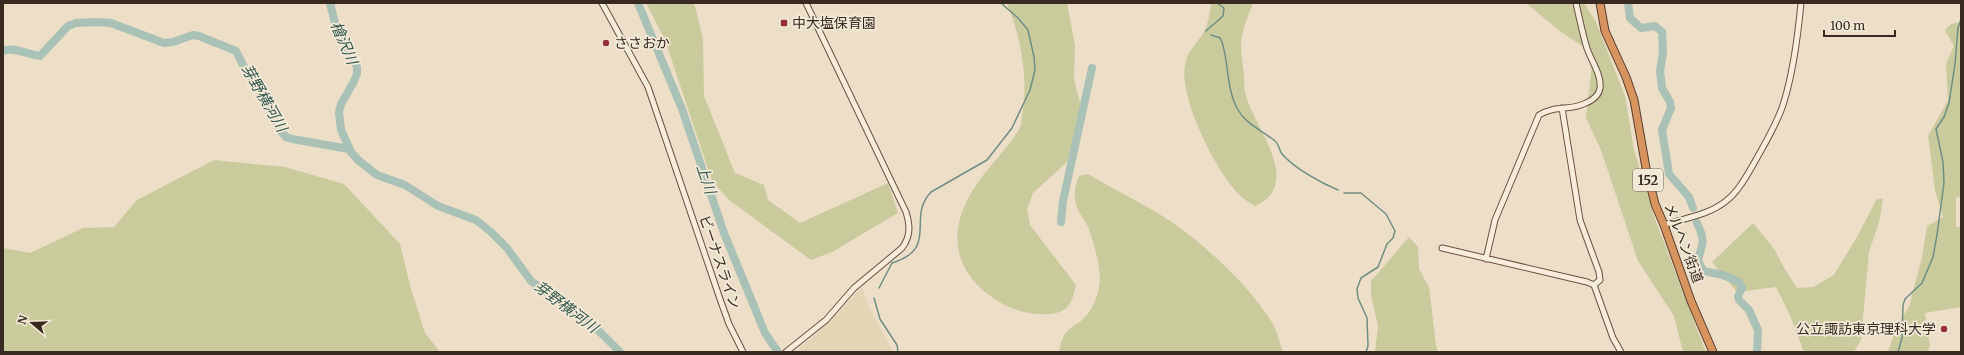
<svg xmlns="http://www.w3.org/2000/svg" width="1964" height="355" viewBox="0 0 1964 355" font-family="Merriweather,'Noto Sans JP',serif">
  <rect width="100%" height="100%" fill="#eddec8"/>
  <path fill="#e2d6b6" d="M862,287L869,307L893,352H798L800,347L812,338Z"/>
  <path fill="#cacb9c" d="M646,3H693L695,6L703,39L704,96L735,173L764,185L768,200L800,223L888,183L898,213L832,252L811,260L729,200L712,181L665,40Z
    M1007,3H1067L1075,45L1074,79L1083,114L1080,138L1075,155L1033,193L1027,209L1030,225L1076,285C1074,293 1072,304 1065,309C1051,320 1015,312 1001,303C950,273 945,228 979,181C991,164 1013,143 1021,125C1022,120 1022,114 1023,110C1028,74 1020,36 1007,3Z
    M1211,3H1253C1248,16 1242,30 1241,44C1241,54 1243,65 1244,75C1244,82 1244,90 1246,96C1255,128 1304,184 1255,206C1248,202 1239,196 1234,189C1213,164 1176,93 1186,61C1189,50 1196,44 1202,35C1208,26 1210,13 1211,3Z
    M1526,3H1584L1596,22L1625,96L1634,150L1655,219L1706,352H1683L1674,316L1638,261L1601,150L1586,118L1593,53L1561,32Z
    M1961,22V197L1956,198V227H1961V307L1925,313L1930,345L1928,352H1888L1897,326L1909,307L1922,257L1927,226L1943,217L1935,191L1928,136L1948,100L1946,64L1954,46L1945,30L1951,24Z
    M214,160L285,167L344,184L400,244L411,289L425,333L440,352H3V248L30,253L83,228L114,227L137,200Z
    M1088,174C1114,190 1143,203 1167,219C1204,243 1252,288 1274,326C1278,334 1280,344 1283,352H1059C1064,324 1073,331 1087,315C1095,305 1100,289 1100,278C1099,261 1094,243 1088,227C1084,219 1076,209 1075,200C1074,191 1076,183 1079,176Z
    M1883,198L1880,219L1869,252L1861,340L1854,352H1806L1803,350L1790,315L1776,287L1737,292L1712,262L1753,223L1775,250L1783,266L1797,288L1813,287L1834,275L1858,235L1876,200Z
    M1409,237L1418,247L1419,269L1429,287L1436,345L1438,352H1375L1378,326L1371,295V281Z"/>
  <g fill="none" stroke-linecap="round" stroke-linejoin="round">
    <path stroke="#6f8f84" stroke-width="1.5" d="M1206,31L1223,16L1224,8L1217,3
      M1211,35L1220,38L1222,42C1229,63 1226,89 1238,110C1246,124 1263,131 1275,141C1279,144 1279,150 1282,154C1294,168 1321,183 1338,190
      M1344,193H1361L1386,214L1395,231L1393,238L1387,244L1378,267L1361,278L1357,289L1358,298L1367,318L1368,346L1366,352
      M879,288L892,263C940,248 906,218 931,192L987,160L1012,128L1030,90L1035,70L1034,57L1028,30L1018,18L1001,3
      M874,298L880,319L897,345L898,352
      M1898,352L1902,338L1903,305L1905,299L1922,283L1933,257L1937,235L1944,183L1943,162L1936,129L1944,117L1949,103L1955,64L1958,28L1961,19"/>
    <path stroke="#a9c1b7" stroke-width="8" d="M330,3L336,27L357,67V74L353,83L341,104L339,112L341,130L351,152L358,160L377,175L405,185L438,206L476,220L491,232L507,248L531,281L593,325L620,352
      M638,3L682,109L724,233L765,333L778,352
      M1628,3L1630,18L1641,28L1655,26L1662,32L1663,53L1660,71L1662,88L1670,102L1671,108L1662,130L1669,174L1689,197L1693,208
      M3,51C12,46 29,55 40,56L68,26L76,23L96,22L111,23L164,43L173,42L193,35L199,36L236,51L246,71L261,88L264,102L273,114L279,129L286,137L292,139L349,149
      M1061,222L1063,201L1092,68
      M1697,223C1700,229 1704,238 1702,245C1700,258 1694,258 1704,271L1723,275L1739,282L1742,288L1738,296L1739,300L1749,310L1758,330L1757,352"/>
    <g stroke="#6a5141" stroke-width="7">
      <path id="secondary" d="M602,3L648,87L720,299L729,324L743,352
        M1562,108L1580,220L1599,272L1600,280L1594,285
        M1664,225C1685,218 1709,215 1726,201C1738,192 1746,177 1753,165C1764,145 1776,126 1783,105C1793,74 1798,35 1801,3
        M1442,248L1587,282L1594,285L1613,338L1621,352
        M1486,259L1495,220L1539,115C1555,105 1571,111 1586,103C1593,100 1599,96 1600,88C1602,74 1589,58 1586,45C1582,31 1579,17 1576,3
        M786,352L826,320L854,288L902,248C911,236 910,225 906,212L806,3"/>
    </g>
    <g stroke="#563e31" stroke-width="9">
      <path id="highway" d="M1600,3L1605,31L1626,77L1634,100L1646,168L1655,204L1664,225L1691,301L1713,352"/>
    </g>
    <use href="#secondary" stroke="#f8ecdb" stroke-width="5"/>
    <use href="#highway" stroke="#d7945e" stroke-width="7"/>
  </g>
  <g fill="#94303c" stroke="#f4e9d7" stroke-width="1.5">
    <rect x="780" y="19" width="8" height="8" rx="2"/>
    <circle cx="606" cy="43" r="4"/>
    <circle cx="1944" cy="329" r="4"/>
  </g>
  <g text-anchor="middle" stroke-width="3.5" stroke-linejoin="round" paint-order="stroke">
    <rect fill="#f4e9d7" stroke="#716358" stroke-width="1" x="1633" y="169" width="30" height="22" rx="3"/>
    <g font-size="13" font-weight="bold" fill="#392a21">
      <text x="1648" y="185">152</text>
    </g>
    <g font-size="14" fill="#392a21" stroke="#f4e9d7" text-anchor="start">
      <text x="792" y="28">中大塩保育園</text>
      <text x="614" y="48">ささおか</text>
      <text x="1936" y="334" text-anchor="end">公立諏訪東京理科大学</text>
    </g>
    <g font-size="14" fill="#392a21" stroke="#f4e9d7">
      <text transform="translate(1684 243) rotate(69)" y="5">メルヘン街道</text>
      <text transform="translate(720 262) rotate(71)" y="5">ビーナスライン</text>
    </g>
    <g font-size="15" font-style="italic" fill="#315851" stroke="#f4e9d7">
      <text transform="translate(344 43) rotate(67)" y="5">檜沢川</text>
      <text transform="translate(264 98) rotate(60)" y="5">芽野横河川</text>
      <text transform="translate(706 179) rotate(71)" y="5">上川</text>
      <text transform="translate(566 307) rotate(37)" y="5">芽野横河川</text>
    </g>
  </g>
  <rect width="1964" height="355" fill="none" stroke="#392a21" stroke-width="8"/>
  <g transform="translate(32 323) rotate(289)" stroke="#f4e9d7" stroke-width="3" paint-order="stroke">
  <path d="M0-3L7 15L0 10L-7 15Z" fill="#392a21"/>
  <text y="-6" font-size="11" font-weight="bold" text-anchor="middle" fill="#392a21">N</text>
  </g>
  <path d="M1824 30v6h71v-6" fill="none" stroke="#392a21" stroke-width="2"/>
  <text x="1830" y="30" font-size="12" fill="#392a21" stroke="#f4e9d7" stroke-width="3" paint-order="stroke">100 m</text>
</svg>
